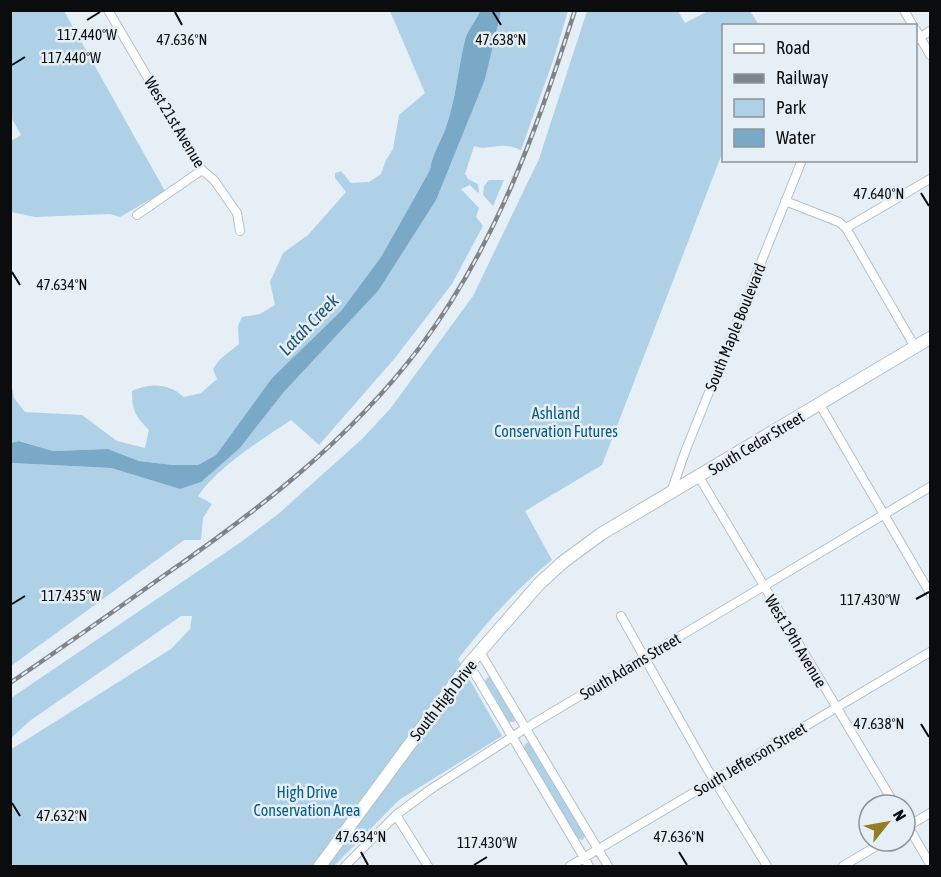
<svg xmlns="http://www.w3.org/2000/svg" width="941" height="877" viewBox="0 0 941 877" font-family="'Asap Condensed',sans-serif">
  <rect width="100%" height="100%" fill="#e6eff5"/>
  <path fill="#aed1e8" d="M11,11H64L165,191L120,217L110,214L35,217L11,212V141L21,135L11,117Z
    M390,11H480C476,21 468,29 465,40C458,68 456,99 446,127C441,142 432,154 430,170L381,257L341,311L272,378L216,455L198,465H173L139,461L108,449L53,451L20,441L11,443L10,378L14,398L25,412L82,415L117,441L145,448L149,430C135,416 132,410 132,391C150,383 168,383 184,397L201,393L217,379L213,369L219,360L239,344L238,326L242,317L260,314L275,305L270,282L283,253L308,235L346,192L335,178V173L341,171L351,183L369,182L381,174L386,160L393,149L399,115L425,93Z
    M501,11H568L554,58L521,150C498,140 491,152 474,146L465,174L468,179L478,184L479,191L478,193L470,185L461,189L479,208L476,217L483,226L452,284L395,358L319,445L291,420C260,441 220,465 198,496L212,504L203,518L201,540H184L11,666L10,463L111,468L180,489L240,448L283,393L378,291Z
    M587,11H678L685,23L708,11H750L759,25L724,26L723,151L602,465L525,511L552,560C517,588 486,623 458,659L502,736L399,800L334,866H11L10,750L171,649L190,629L192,616H181L31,720L11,738V698L241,542L277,515L361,440L390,409L473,296L539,159Z
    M489,180H504L493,206L483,195L484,186Z
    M488,677L491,678L516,719L514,722H509L485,681Z
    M526,743H529L585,835L583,840L578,839L524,748Z"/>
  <path fill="#7aa9c7" d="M480,11H501L485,79L436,200L378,291L283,393L240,448L201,482L180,489L111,468L11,463V443L19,441L53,451L108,449L139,461L173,465H198L216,455L272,378L341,311L381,257L430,170C432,154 441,142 446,127C456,99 458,68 465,40C468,29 476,21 480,11Z"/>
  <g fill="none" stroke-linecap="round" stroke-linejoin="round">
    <g stroke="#b6bfc5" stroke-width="10">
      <path id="street" d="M108,10L202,170L214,180L237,213L240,231
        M904,10L913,26
        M916,30L930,55
        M916,40L930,31
        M785,201L839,222L846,228L915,347
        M137,215L202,170
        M846,228L930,179
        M820,405L930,593
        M699,477L895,805
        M671,492L685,452L802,160
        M621,616L708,770L767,866
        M480,652L608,866
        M469,664L589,866
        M396,815L428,866
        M905,821L930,864
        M905,828L930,813
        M345,866L396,815L431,789L526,728L930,487
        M570,866L930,652
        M843,866L885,841"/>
    </g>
    <g stroke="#b6bfc5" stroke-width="14">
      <path id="secondary" d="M320,866L469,664L539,584L563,562L601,534L930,338"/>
    </g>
    <use href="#street" stroke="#fff" stroke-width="8"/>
    <use href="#secondary" stroke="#fff" stroke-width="12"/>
    <g stroke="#7e8488" stroke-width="4.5">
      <path id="rail" d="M10,683C60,649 110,614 159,579C256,512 348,442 420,347C496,245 537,130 575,10"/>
    </g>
    <use href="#rail" stroke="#e6eff5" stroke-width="2" stroke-dasharray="7" stroke-linecap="butt"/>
  </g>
  <path fill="none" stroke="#0a0c0e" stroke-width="2" d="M175,12L182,25M493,12L501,25M87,20L100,12M12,65L25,57M921,193L929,206M12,272L20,285M916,599L929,592M12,604L25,596M921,724L929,737M12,803L20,816M361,852L368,865M679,852L687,865M474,865L487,857"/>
  <g text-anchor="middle" stroke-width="5" stroke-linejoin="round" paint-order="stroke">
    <g font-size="16" fill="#0a0c0e" stroke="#e6eff5">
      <text transform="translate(175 122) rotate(59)" y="6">West 21st Avenue</text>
      <text transform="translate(735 327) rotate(-68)" y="6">South Maple Boulevard</text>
      <text transform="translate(756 443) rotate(-31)" y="6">South Cedar Street</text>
      <text transform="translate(796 641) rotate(59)" y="6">West 19th Avenue</text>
      <text transform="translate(630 666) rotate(-31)" y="6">South Adams Street</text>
      <text transform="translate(443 700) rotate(-52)" y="6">South High Drive</text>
      <text transform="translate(750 759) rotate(-31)" y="6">South Jefferson Street</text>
    </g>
    <g font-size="16" fill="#055d85" stroke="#e6eff5">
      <text x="556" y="419">Ashland<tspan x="556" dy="18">Conservation Futures</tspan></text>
      <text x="307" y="798">High Drive<tspan x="307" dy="18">Conservation Area</tspan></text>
    </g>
    <g font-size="18" font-style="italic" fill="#1c5574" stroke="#e6eff5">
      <text transform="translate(309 325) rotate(-46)" y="6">Latah Creek</text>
    </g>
  </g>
  <g font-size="15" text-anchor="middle" fill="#0a0c0e" stroke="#e6eff5" stroke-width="5" stroke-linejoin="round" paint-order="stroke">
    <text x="87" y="40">117.440°W</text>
    <text x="182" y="45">47.636°N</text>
    <text x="501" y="45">47.638°N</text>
    <text x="71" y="63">117.440°W</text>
    <text x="879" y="199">47.640°N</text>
    <text x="62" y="290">47.634°N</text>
    <text x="71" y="601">117.435°W</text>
    <text x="870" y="605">117.430°W</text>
    <text x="879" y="729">47.638°N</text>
    <text x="62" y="821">47.632°N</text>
    <text x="361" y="842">47.634°N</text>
    <text x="679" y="842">47.636°N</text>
    <text x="487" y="848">117.430°W</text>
  </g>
  <rect width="941" height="877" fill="none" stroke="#0a0c0e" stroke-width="24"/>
  <rect x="722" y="24" width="195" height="138" fill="#e6eff5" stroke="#8e9499" stroke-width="1.5"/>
  <rect x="734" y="44" width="30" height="9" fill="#ffffff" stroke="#8e9499" stroke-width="1.5"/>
  <text x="776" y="54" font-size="18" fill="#0a0c0e">Road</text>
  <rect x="734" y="74" width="30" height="9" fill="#7e8488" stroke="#8e9499" stroke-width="1.5"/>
  <text x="776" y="84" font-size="18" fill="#0a0c0e">Railway</text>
  <rect x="734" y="99" width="30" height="18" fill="#aed1e8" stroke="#8e9499" stroke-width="1.5"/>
  <text x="776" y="114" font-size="18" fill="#0a0c0e">Park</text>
  <rect x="734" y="129" width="30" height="18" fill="#7aa9c7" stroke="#8e9499" stroke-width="1.5"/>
  <text x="776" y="144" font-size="18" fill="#0a0c0e">Water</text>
  <g transform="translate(887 823) rotate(59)"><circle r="28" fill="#e6eff5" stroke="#8e9499" stroke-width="1.5"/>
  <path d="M0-4.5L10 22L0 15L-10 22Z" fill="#967c24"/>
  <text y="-9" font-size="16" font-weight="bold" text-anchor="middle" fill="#0a0c0e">N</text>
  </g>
</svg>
